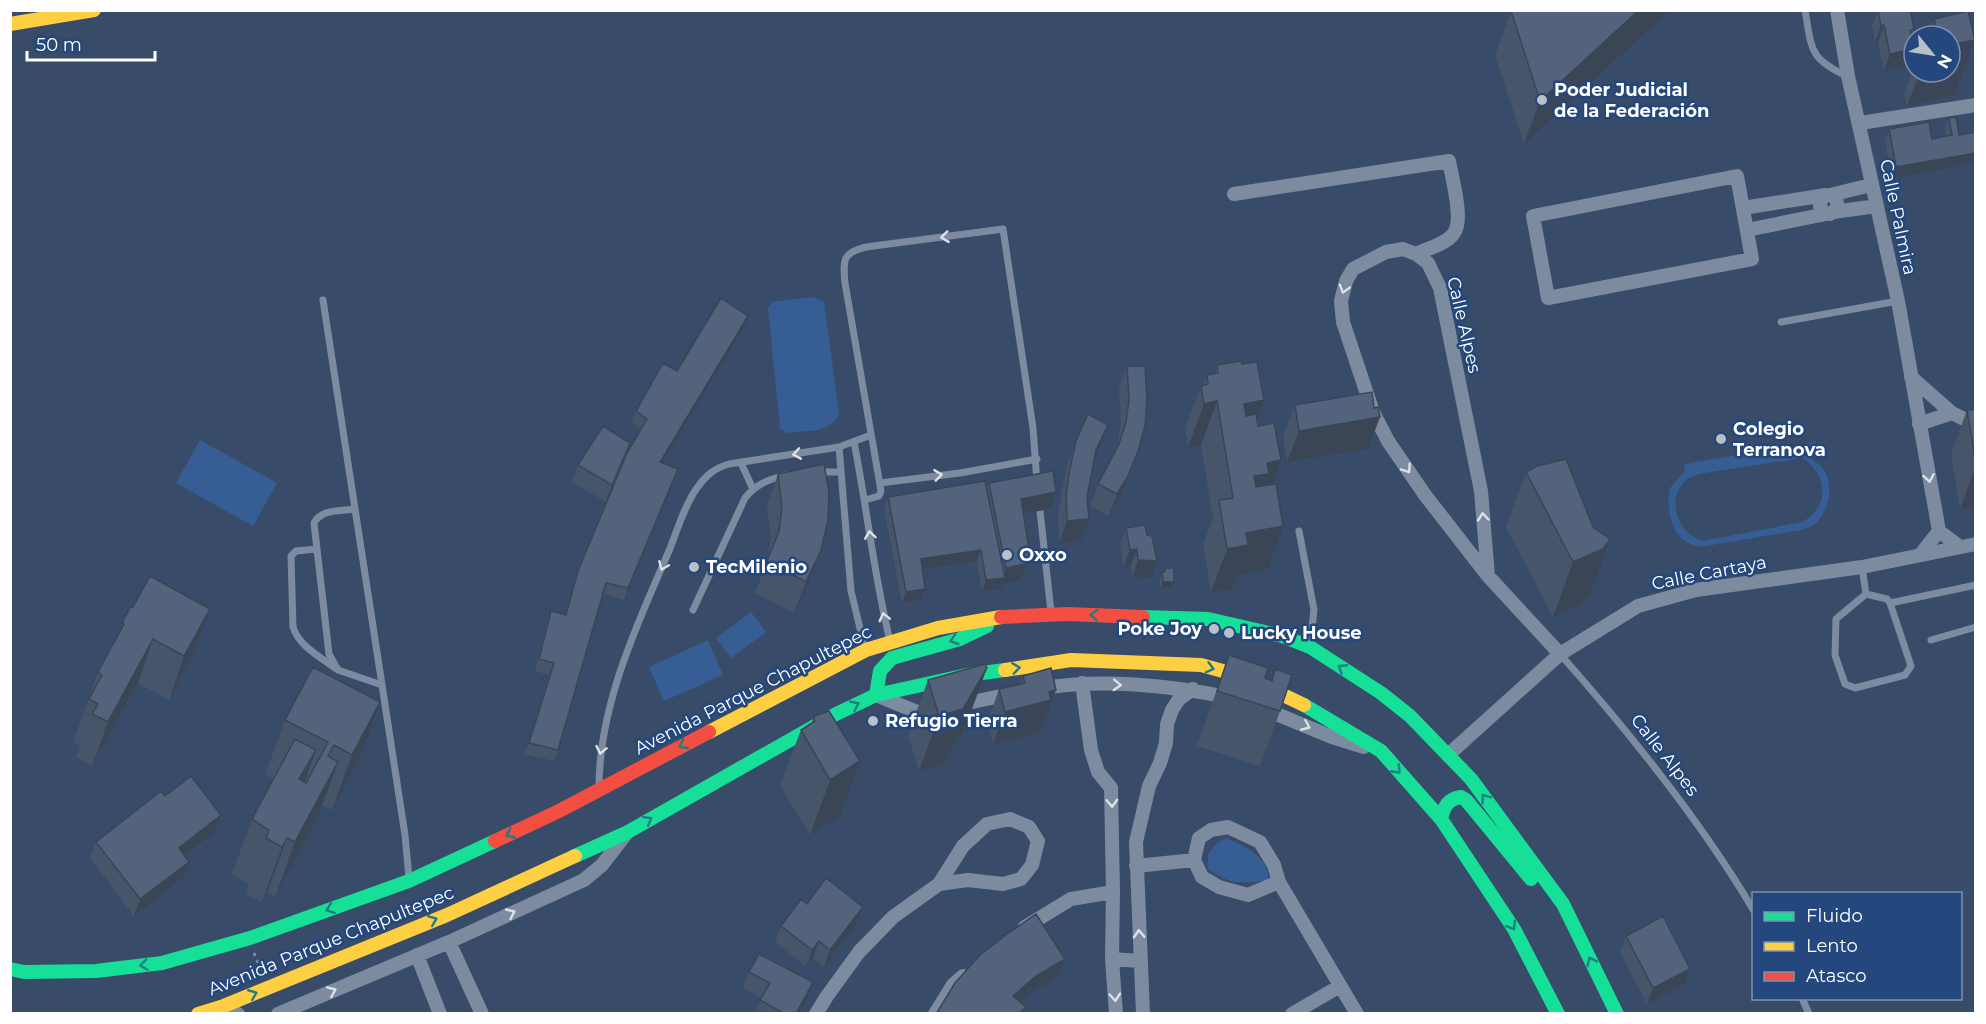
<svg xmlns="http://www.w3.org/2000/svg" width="1986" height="1024" viewBox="0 0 1986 1024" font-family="Montserrat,sans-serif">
  <rect width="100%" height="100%" fill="#384b69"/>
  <path fill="#375e94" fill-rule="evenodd" d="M812,297L824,302L839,413C832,434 806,430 787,433L780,428L768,308L772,302Z
    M200,440L277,483L253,526L176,483Z
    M1816,442L1819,455L1809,457C1814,461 1820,464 1824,470C1834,485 1829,512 1815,524C1811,527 1806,528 1801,530L1700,547L1690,544L1682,539L1676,532L1670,517L1668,501L1670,488L1685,471L1684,464ZM1803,458C1828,475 1830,508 1802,522L1703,541C1679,534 1665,501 1685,481C1688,478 1694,476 1698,474Z
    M751,612L766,632L731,658L716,638Z
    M708,640L723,675L664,701L649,667Z
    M1227,838C1246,847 1268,856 1269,880C1244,884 1229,885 1208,869V854L1218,842Z"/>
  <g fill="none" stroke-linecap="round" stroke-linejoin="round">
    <path stroke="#7d8ba0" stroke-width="3" stroke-dasharray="3 4.5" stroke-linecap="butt" d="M254,953C257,962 260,967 269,968"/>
    <path stroke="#7d8ba0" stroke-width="7" d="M1805,10C1812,49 1808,58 1847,76
      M323,300L405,835L409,878
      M1781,322L1898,301
      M854,442C867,508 874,576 890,641
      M839,447L851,591L865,649
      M741,463L753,489
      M817,472H841
      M880,483L960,473L1037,459
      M865,500L879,496L881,491L845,283C843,260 842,253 866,247L1003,229L1033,428L1037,483
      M355,509C341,511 321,509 314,523L329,654L338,670L382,685
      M1040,511L1051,612
      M1299,531L1314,610L1310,645
      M317,549L296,551L291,556L293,627C299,646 319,656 335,668
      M1862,567L1866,594L1836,619L1835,655L1845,684L1855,688L1905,675L1911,666L1890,603L1887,599L1866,594
      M1890,603L1976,585
      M693,610L745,498C756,484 768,480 785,475
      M1931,640L1976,627
      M1560,654C1629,732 1701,821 1754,911
      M599,787C599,706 637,624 669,551C677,531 685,504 697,488C706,475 715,468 729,464L839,447L871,435
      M1802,998L1809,1014"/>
    <path stroke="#7d8ba0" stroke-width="14" d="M1837,10L1848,76L1898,301L1939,531L1960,547
      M1860,123L1976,105
      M1737,176L1752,259L1548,298L1533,216Z
      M1234,194L1449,161C1452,178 1464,220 1454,233C1447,244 1428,248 1416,254
      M1830,195L1871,185
      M1743,208L1826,195C1836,195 1839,201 1836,210L1830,214L1823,212L1820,206L1821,199L1826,195
      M1833,212L1877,206
      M1747,230L1826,214
      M1911,377L1952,413L1976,425
      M1919,424L1952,413
      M1920,555L1939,531
      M1488,576L1481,491L1440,288L1428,263L1416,254L1403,249L1386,252L1353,269L1346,281L1341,301L1343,322L1373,412L1388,441L1425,495L1488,576L1560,654
      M1082,683L1091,750L1098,772L1111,788L1113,892L1112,959L1116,1014
      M1037,689C1099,678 1171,685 1232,698
      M876,695L922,714L933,711
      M958,705L1015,693
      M1262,708L1332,737L1364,747
      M1448,755L1560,654L1638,606L1696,590L1862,567L1976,544
      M1136,866L1194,860
      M1279,882L1248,895L1219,887L1202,877L1194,860L1199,838L1211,830L1228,827L1260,842L1274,865L1279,882L1357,1014
      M1025,927L1071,899L1113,892
      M449,942L482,1014
      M417,955L440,1014
      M1112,959L1139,961
      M221,1007L238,1014
      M278,1014L449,942L584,880L602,865L626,834
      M816,1014L827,996L859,952L893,917L939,884L963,846L987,824L1010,819L1029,827L1038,841L1032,865L1021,879L1003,884L968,880L939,884
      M935,1014L953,985L963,976
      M1143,1014L1136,842L1149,786L1160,763L1166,743L1167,724L1172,710L1179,699L1193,689
      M1292,1014L1340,986"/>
    <path stroke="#16e098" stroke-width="14" d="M1143,617L1208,619L1282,636L1310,647L1381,693L1410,716L1471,779L1563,904L1617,1014
      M876,695L880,671L892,658L960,639L987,626
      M1304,705L1381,751L1441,819L1514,929L1558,1014
      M1441,819C1444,807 1447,799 1461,797L1466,800L1531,879
      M575,856L626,833L836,714L876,695L967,675L1005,670
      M10,969L24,972L96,971L162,963L250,938L409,881L495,841"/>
    <path stroke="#ffcf43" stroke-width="14" d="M10,24L94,10
      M1005,670L1071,660L1201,665L1245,677L1304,705
      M709,732L866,650L938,628L1001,617
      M198,1014L221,1007L447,915L575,856"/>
    <path stroke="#f24e42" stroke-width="14" d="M1001,617L1067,614L1143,617
      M495,841L559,811L709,732"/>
  </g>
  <path fill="#47556a" d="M1670,10L1524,144L1495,55L1511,11Z
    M1878,10L1914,29L1911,37L1912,42L1914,41V59L1912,65L1884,71L1878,42H1875L1872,26Z
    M1968,11L1975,40L1955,95L1907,106L1904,94L1914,67V72H1950V36H1928L1934,19Z
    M1949,118L1959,135L1892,178L1885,140L1889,129L1932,139L1946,136L1945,129Z
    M744,327L662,463L678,469L624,600L603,594L558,750L554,761L525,754L549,675L535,671L547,622L551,611L565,615L578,571L623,463L606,502L572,482L578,465L630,443L625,458L641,429L632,422L636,411L677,371Z
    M1242,364L1264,400L1257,419L1258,426L1281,460L1272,485L1267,570L1237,575L1232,589L1211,592L1203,544L1213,518L1201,445L1188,447L1185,429L1201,386L1203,385L1207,375L1214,374L1217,365Z
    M1127,366H1145L1130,472L1119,499L1109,516L1090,506L1098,484L1115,452L1118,443L1121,420L1119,388Z
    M1295,405L1374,408L1368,449L1287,462L1283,436Z
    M1976,409V506L1960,509L1951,454L1967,410Z
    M1108,425L1100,447L1094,459L1081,541L1059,543L1058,517L1062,490L1068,463L1076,441Z
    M1526,472L1590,594L1582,604L1553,617L1506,527Z
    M778,474L821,550L809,581L794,613L755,593L768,559L771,538L767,505Z
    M989,483L1050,509L1023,514L1024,572L1018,581L1002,584L1001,589L982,591L977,561L922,569L921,600L902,603L884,508L888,497L986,489Z
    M1126,528L1151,578L1132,577L1131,565L1123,567L1120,544Z
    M1165,568L1172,587L1160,588V578Z
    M122,623L194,652L169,700L138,683L92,766L76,757L80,746L73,742L98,672L116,639Z
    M1229,655L1265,678L1271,680L1280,711L1260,766L1197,746Z
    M1023,676L1045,721L1043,722L1040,732L993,744L988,721L999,689L1020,684Z
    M928,680L967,723L943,764L919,771L908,735Z
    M380,702L360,758L332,810L322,805L318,817L275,897L267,893L262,902L246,894L249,885L232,874L252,819L273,779L265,775L285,720Z
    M813,718L860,761L840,817L810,835L780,785L801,730L812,724Z
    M165,796L215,832L185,856L183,878L134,916L90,858L96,842Z
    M807,904L863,907L857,923L824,967L813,958L806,966L775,942L781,926Z
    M1626,936L1684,985L1647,1004L1620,952Z
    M749,972L807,999L799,1014H755L761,998L743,988Z"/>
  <path fill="#3a4556" d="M1639,10H1670L1524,144L1540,101Z
    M1884,25L1878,42H1875L1881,26Z
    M1975,40L1955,95L1907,106L1920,72H1950V45Z
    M1914,49V59L1912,65L1884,71L1890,54Z
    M1976,153V163L1892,178L1896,167Z
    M748,316L744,327L656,473L660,462Z
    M1264,400L1248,444L1244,404Z
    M1217,401L1201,445L1188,447L1204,404Z
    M1380,417L1368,449L1287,462L1299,431Z
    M1108,425L1100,447L1088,472L1096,450Z
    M630,443L624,459L606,502L612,485Z
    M1138,451L1119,499L1109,516L1117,494Z
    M1281,460L1265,504L1257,505L1254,476L1267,463Z
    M1976,466V506L1960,509Z
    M678,469L674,480L624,600L628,588Z
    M1056,492L1050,509L1015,515L1021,499Z
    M1089,519L1081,541L1059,543L1067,521Z
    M1283,526L1267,570L1237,575L1232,589L1211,592L1227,549L1246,533Z
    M1610,539L1590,594L1582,604L1553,617L1573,562Z
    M1137,549L1131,565L1123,567L1130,550Z
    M821,550L809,581L794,613L806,582Z
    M981,550L977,561L917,570L921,559Z
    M1030,556L1024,572L1018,581L1002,584L1001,589L982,591L986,580L1002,578L1006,568Z
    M1138,560L1157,561L1151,578L1132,577Z
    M1163,582H1174L1172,587L1160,588Z
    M925,589L921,600L902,603L906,592Z
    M210,609L194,652L169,700L184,656Z
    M153,639L138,683L92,766L108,722Z
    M987,668L967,723L943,764L919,771L939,716Z
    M1056,690L1045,721L1043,722L1040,732L993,744L1005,712L1049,692Z
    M380,702L360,758L332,810L352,755Z
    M316,750L296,805L299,779Z
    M860,761L840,817L810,835L830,780Z
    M338,762L318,817L275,897L295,842Z
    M221,815L215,832L173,865L179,848Z
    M287,838L267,893L262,902L282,847Z
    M189,862L183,878L134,916L140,899Z
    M863,907L857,923L824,967L830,950Z
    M819,941L813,958L806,966L812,950Z
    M1065,959L1059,976L1030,993L1007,1013L1013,996L1036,976Z
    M1690,969L1684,985L1647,1004L1653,988Z
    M813,982L807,999L799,1014H796Z"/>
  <path fill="#53637b" stroke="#3a4556" stroke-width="1.5" d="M1512,10H1639L1540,101L1511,11Z
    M1878,10H1910L1914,29L1910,30L1912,42L1914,41V49L1890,54L1884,25L1881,26Z
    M1968,11L1975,40L1950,45V36H1935L1938,35L1934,19Z
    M1956,117L1959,135L1976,132V153L1896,167L1889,129L1929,122L1932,139L1952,135L1949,118Z
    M721,298L748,316L660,462L678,469L628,588L606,583L558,750L529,743L554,663L539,659L551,611L566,615L578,571L627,453L647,419L636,411L663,363L677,371Z
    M1241,361L1242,364L1257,362L1264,400L1244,404L1246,416L1256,414L1258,426L1274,423L1281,460L1267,463L1269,474L1254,476L1256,487L1276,484L1283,526L1246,533L1248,545L1227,549L1219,500L1233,498L1217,401L1204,404L1201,386L1208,384L1207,375L1218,373L1217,365Z
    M1127,366H1145L1147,400L1145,426L1138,451L1127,478L1117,494L1098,484L1119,444L1126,422L1129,399Z
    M1372,392L1374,408L1378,407L1380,417L1299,431L1295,405Z
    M1976,409V463L1967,410Z
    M1088,414L1108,425L1096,450L1087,497L1089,519L1067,521L1066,495L1070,468L1076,441Z
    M603,426L630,443L612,485L578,465Z
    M1566,459L1593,527L1610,539L1603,549L1573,562L1526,472L1537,466Z
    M824,464L829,492L828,520L821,550L806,582L767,561L779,531L782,506L778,474Z
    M1053,471L1056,492L1021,499L1030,556L1025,564L1006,568L989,483Z
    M985,481L1005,578L986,580L981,550L921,559L925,589L906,592L888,497Z
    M1145,525L1147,535L1152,536L1157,561L1138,560L1137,549L1130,550L1126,528Z
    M1165,568H1174V582H1163L1162,572H1165Z
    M150,576L210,609L184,656L153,639L108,722L92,714L98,704L89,699L102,675L98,672L124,624L122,623L131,606L133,607Z
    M1229,655L1268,668L1265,678L1272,681L1275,669L1292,675L1280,711L1217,691Z
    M985,664L987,668L963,709L939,716L928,680Z
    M313,667L380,702L352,755L334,745L328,756L338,762L295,842L287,838L282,847L266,838L269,830L252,819L295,739L316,750L299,779L306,783L328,742L285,720Z
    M1051,668L1056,690L1049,692L1051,700L1005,712L999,689L1025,683L1023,676Z
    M829,711L860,761L830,780L801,730L815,721L813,718L817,715Z
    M191,776L221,815L179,848L189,862L140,899L96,842L161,791L165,796Z
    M826,878L863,907L830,950L819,941L812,950L781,926L801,899L807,904Z
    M1036,914L1065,959L1036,976L1013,996L1026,1007L1019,1014H936L955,983L980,955L1007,934Z
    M1663,916L1690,969L1653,988L1626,936Z
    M759,954L813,982L796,1014H785L760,1000L770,983L749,972Z"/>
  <defs><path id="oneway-chevron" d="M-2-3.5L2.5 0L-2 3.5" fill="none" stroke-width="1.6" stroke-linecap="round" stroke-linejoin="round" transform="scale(1.5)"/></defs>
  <g stroke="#dee2e7">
    <use href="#oneway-chevron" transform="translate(945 237) rotate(173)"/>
    <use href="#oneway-chevron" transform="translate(1344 289) rotate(106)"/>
    <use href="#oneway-chevron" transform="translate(797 454) rotate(170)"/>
    <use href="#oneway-chevron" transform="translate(1407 469) rotate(56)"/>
    <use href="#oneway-chevron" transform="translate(938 475) rotate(-7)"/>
    <use href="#oneway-chevron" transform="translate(1929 478) rotate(80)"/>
    <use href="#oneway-chevron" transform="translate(1483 517) rotate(-95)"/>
    <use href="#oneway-chevron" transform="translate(870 535) rotate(-98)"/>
    <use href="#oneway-chevron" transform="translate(663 566) rotate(113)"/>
    <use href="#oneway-chevron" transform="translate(884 617) rotate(-104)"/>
    <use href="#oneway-chevron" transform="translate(1117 685) rotate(3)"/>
    <use href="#oneway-chevron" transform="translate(1306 726) rotate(23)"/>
    <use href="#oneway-chevron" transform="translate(601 750) rotate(102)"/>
    <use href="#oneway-chevron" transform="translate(1112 803) rotate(88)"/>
    <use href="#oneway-chevron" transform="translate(511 913) rotate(-25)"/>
    <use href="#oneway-chevron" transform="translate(1139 934) rotate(-92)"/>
    <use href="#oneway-chevron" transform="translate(332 991) rotate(-23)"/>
    <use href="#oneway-chevron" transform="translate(1115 997) rotate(85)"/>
  </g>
  <g stroke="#1f7d86">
    <use href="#oneway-chevron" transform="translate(1094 615) rotate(-178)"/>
    <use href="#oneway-chevron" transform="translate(954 640) rotate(163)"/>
    <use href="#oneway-chevron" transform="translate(1016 668) rotate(-8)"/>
    <use href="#oneway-chevron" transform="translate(1210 668) rotate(15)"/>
    <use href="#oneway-chevron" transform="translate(1342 668) rotate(-147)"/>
    <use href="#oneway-chevron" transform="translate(855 705) rotate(-25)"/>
    <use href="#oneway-chevron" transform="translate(683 745) rotate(152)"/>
    <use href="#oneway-chevron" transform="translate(1397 770) rotate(48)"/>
    <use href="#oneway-chevron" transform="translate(1485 798) rotate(-126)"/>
    <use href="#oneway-chevron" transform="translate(648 820) rotate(-30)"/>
    <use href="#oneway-chevron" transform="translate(510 834) rotate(155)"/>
    <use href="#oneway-chevron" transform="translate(330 909) rotate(160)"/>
    <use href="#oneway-chevron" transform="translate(433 920) rotate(-22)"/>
    <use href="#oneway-chevron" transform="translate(1512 926) rotate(59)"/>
    <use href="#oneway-chevron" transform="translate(1591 961) rotate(-116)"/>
    <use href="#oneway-chevron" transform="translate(144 965) rotate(173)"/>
    <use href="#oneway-chevron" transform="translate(253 994) rotate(-22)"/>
  </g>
  <g fill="#b9c0ca" stroke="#24477d" stroke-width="2">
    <circle cx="1542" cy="100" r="6"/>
    <circle cx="1721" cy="439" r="6"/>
    <circle cx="1007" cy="555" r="6"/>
    <circle cx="694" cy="567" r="6"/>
    <circle cx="1214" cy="629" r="6"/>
    <circle cx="1229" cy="633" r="6"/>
    <circle cx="873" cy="721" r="6"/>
  </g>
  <g text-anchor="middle" stroke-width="5" stroke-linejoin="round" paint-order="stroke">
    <g font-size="18" font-weight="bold" fill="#fff" stroke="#24477d" text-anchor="start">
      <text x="1554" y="96">Poder Judicial<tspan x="1554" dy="21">de la Federación</tspan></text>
      <text x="1733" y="435">Colegio<tspan x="1733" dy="21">Terranova</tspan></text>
      <text x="1019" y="561">Oxxo</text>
      <text x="706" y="573">TecMilenio</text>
      <text x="1202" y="635" text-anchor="end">Poke Joy</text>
      <text x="1241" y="639">Lucky House</text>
      <text x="885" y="727">Refugio Tierra</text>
    </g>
    <g font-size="18" fill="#fff" stroke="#24477d">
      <text transform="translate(1898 217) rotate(78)" y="6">Calle Palmira</text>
      <text transform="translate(1464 325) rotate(77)" y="6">Calle Alpes</text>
      <text transform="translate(1709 573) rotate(-11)" y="6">Calle Cartaya</text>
      <text transform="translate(753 690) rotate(-27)" y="6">Avenida Parque Chapultepec</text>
      <text transform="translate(1665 755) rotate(52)" y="6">Calle Alpes</text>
      <text transform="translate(331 941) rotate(-22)" y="6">Avenida Parque Chapultepec</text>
    </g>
  </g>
  <rect width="1986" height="1024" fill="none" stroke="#ffffff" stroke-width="24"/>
  <rect x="1752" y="892" width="210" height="108" fill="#24477d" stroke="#7c91b1" stroke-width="1.5"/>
  <rect x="1764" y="912" width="30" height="9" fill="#16e098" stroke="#7c91b1" stroke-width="1.5"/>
  <text x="1806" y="922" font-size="18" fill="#ffffff">Fluido</text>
  <rect x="1764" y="942" width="30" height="9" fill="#ffcf43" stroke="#7c91b1" stroke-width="1.5"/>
  <text x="1806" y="952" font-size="18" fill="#ffffff">Lento</text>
  <rect x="1764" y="972" width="30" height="9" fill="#f24e42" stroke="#7c91b1" stroke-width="1.5"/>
  <text x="1806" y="982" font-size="18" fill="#ffffff">Atasco</text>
  <g transform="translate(1932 54) rotate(120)"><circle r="28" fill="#24477d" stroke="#7c91b1" stroke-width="1.5"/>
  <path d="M0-4.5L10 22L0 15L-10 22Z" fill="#b9c0ca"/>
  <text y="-9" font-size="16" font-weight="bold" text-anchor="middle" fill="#ffffff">N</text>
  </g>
  <path d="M27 51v9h128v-9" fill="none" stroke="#ffffff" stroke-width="3"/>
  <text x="36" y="51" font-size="18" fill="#ffffff" stroke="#24477d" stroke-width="4.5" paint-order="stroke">50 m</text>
</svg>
